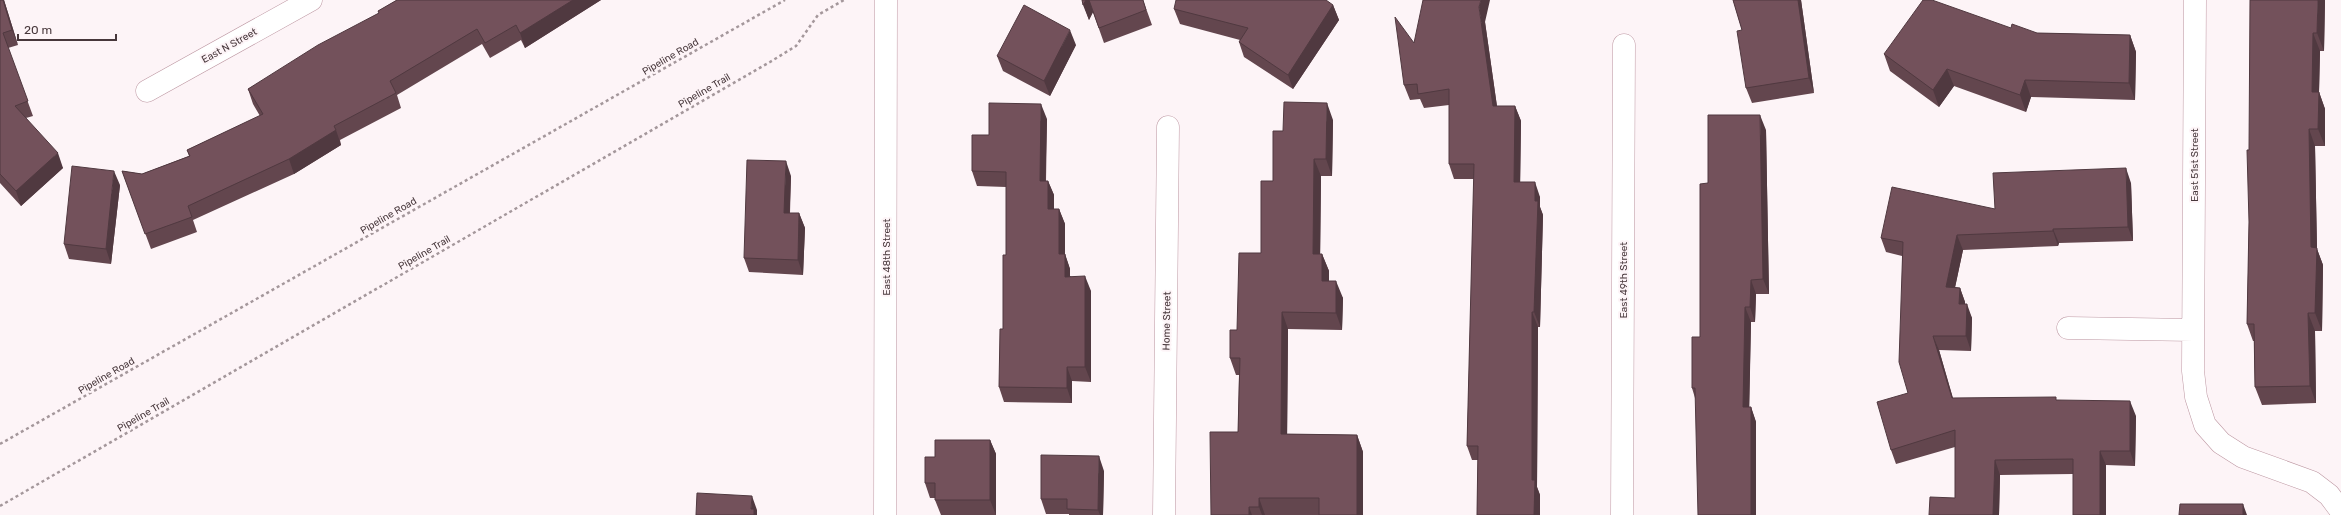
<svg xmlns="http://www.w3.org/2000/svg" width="2341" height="515" viewBox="0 0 2341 515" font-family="Rubik,sans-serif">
  <rect width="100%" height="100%" fill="#fdf4f7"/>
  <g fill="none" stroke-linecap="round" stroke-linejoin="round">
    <g stroke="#bd97a2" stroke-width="23">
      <path id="minor" d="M2195,0L2193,371L2196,397L2205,425L2221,443L2243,457L2312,482L2329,495L2341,511
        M147,91L311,0
        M2068,328L2193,330
        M1164,515L1168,127
        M1622,515L1624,45"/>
    </g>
    <g stroke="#bd97a2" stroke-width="23">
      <path id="tertiary" d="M885,515L886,0"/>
    </g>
    <path stroke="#a4979b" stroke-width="2.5" stroke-dasharray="3 3" stroke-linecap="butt" d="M0,444L785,0
      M0,506L770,62L796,46L818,15L844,0"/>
    <use href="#minor" stroke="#fff" stroke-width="22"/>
    <use href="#tertiary" stroke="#fff" stroke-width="22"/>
  </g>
  <path fill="#63464e" d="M0,0H4L18,45L8,48L33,116L26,118L63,168L21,206L0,183Z
    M397,0H601L525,48L521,40L490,58L482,44L397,95L401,108L340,140L341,145L294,174L193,220L197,232L151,249L122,171L142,174L189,156L187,150L260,116L253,104L248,89L379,13L378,11Z
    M1082,0H1143L1152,25L1104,43L1093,12L1089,20Z
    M1733,0H1801L1814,93L1752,103L1746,88L1742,30Z
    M2325,0L2324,51H2320L2319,92L2325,109V146H2315L2317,249L2323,265L2322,331H2315L2316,403L2262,405L2255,387L2254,341H2253L2247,324L2249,222V150Z
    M1333,5L1339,20L1293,89L1244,57L1239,42L1240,40L1180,24L1174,9Z
    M1485,22L1497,106H1515L1521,121L1520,182L1540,197V207L1543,215L1540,327H1538L1537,487L1540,495V515H1477L1478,460H1472L1467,446L1474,179H1454L1449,164V105L1424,108L1420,99L1410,100L1404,85L1414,43Z
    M2011,28L2037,33L2130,35L2136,52L2135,100L2031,97L2026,112L1954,86L1939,107L1890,71L1884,54Z
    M1076,45L1050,96L1003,71L997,56Z
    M1047,119L1046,181H1048L1054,195V209H1059L1065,224V254L1070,269V276L1091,291V382L1072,381V403L1004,402L999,387L1003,329L1006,255V187L977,186L972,171L989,135Z
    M1333,120L1332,176H1321L1320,254H1322L1329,271V281L1343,298L1342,330L1288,329L1287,434L1357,435L1363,452V515H1211L1238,432L1239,375H1236L1230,358L1237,330L1261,253L1273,181L1283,131Z
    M1766,130L1769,294H1756L1755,322H1751L1749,407H1751L1756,422V515L1695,398L1692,388L1700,337L1708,183Z
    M791,176L790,213H799L805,228L803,275L749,272L744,258Z
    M2131,183L2133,241L2059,243L2058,246L1963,250L1955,287L1960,288L1965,302V304L1972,318L1971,351L1939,350L1953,398L2057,400L2136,416L2135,466L2106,465V515L2073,474L2000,475L1999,515H1929L1955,498V447L1896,464L1891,450L1908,393L1902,256L1886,252L1881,238L1995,209Z
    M120,185L111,264L69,259L64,244Z
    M990,440L996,454V515H941L935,500V498H930L925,483L935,457Z
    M1104,471L1103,515H1069V514H1046L1041,499Z"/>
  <path fill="#503940" d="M3,0H4L18,45L12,30Z
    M573,0H601L525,48L520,33Z
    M1086,0H1089L1093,12L1089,20L1083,5Z
    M1481,0H1490L1485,22L1499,121L1493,106L1479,7Z
    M1798,0H1801L1814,93L1809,78Z
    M2318,0H2325L2324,51L2317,33Z
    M1333,5L1339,20L1293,89L1288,75Z
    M1070,30L1076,45L1050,96L1044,81Z
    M2313,33L2320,51L2319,92L2325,109V146L2318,129L2312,92Z
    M2130,35L2136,52L2135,100L2129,83Z
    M1947,69L1954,86L1939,107L1933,90Z
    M2025,80L2031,97L2026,112L2020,95Z
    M1327,103L1333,120L1332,176L1326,159Z
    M1041,104L1047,119L1045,195L1040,181Z
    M1515,106L1521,121L1520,196L1514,182Z
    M1760,115L1766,130L1769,294L1763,279Z
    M2309,129L2315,146L2317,249L2323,265L2322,331L2315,313L2311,247Z
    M336,130L341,145L294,174L289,159Z
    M58,153L63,168L21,206L16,191Z
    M1314,159L1321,176L1320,271L1313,254Z
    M786,161L791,176L789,228L784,213Z
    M2126,168L2131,183L2133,241L2128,227Z
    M114,171L120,185L111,264L106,249Z
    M1048,181L1054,195V224L1048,209Z
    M1535,182L1540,197V207L1543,215L1540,327L1534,312Z
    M1059,209L1065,224V269L1059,254Z
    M799,213L805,228L803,275L798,260Z
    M2053,229L2059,243L2058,246L2053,231Z
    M1957,235L1963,250L1952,302L1946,287Z
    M1065,254L1070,269V291L1065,277Z
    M1322,254L1329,271V298L1322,281Z
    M1085,276L1091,291V382L1085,367Z
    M1751,280L1756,294L1755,322L1750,307Z
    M1336,281L1343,298L1342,330L1336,313Z
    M1960,288L1965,302L1964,318L1959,304Z
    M1967,304L1972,318L1971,351L1966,336Z
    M1745,307L1751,322L1749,422L1743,407Z
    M1282,312L1288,329L1287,451L1281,434Z
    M1532,312L1538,327L1537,487L1540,495V515H1534L1532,480Z
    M2308,313L2315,331L2316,403L2310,386Z
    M1933,336L1939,350L1957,413L1952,398Z
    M1067,367L1072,381V403L1067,388Z
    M2130,401L2136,416L2135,466L2130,451Z
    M1751,407L1756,422V515H1751Z
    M1357,435L1363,452V515H1357Z
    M990,440L996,454V515L990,500Z
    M2100,451L2106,465V515H2100Z
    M1099,456L1104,471L1103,515H1100L1098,510Z
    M1995,460L2000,475L1999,515H1993Z
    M752,496L757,510V515H753L751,509Z
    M1259,498L1265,515H1262L1259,507Z
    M2243,504L2247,515H2243Z
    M1249,507L1252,515H1249Z"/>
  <path fill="#73515b" stroke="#503940" d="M0,0H3L12,30L3,33L28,101L15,106L58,153L16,191L0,174Z
    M397,0H573L520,33L516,25L485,43L477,29L390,81L396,93L334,126L336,130L289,159L188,206L192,217L145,234L122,171L142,174L190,156L187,150L263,114L248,89L318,45L379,13L378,11Z
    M1082,0H1086L1083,5Z
    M1089,0H1143L1146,10L1099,28Z
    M1176,0H1326L1333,5L1288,75L1239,42L1248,28L1174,9Z
    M1423,0H1481L1479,7L1493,106H1515L1514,182H1535V201H1538L1534,312H1532V480H1535L1534,515H1477L1478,446H1467L1474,164H1449V89L1418,94L1417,84L1404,85L1395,17L1414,43Z
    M1733,0H1798L1809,78L1746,88L1737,31L1742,30Z
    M1923,0H1932L2011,28L2012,24L2037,33L2130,35L2129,83L2025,80L2020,95L1947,69L1933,90L1884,54Z
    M2250,0H2318L2317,33H2313L2312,92H2319L2318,129H2309L2311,247L2317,248L2315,313H2308L2310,386L2255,387L2254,324H2247L2249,222L2247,150H2249Z
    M1024,5L1070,30L1044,81L997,56Z
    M1284,102L1327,103L1326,159H1314L1313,254H1322V281H1336V313L1282,312L1281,434L1357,435V515H1319V498H1259V507H1249V515H1211L1210,432H1238L1240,358H1230V330H1237L1239,253H1261V181H1273V131H1283Z
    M989,103L1041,104L1040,181H1048V209H1059V254H1065V277L1085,276V367H1067V388L999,387L1000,329H1003V255H1006V172L972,171V135H989Z
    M1708,115H1760L1763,279L1751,280L1750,307H1745L1743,407H1751V515H1698L1695,388H1692V337H1700V184L1708,183Z
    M747,160L786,161L784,213H799L798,260L744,258Z
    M72,166L114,171L106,249L64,244Z
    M2126,168L2128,227L2053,229V231L1957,235L1946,287L1960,288L1959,304H1967L1966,336H1933L1952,398L2056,397V400L2130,401V451H2100V515H2073V459L1995,460L1993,515H1929L1930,497L1955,498V430L1891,450L1877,402L1908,393L1899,362L1903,242L1881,238L1892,187L1995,209L1993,173Z
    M935,440H990V500H935V483H925V457H935Z
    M1041,455L1099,456L1098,510L1067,509V499H1041Z
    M697,493L752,496L751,509H754V515H696Z
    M2180,504H2243V515H2179Z"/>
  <g text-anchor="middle" stroke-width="4" stroke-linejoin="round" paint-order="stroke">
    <g font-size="10" fill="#47373b" stroke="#fdf4f7">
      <text transform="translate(229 45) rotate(-29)" y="4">East N Street</text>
      <text transform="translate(670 56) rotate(-30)" y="4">Pipeline Road</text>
      <text transform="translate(704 90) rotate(-30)" y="4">Pipeline Trail</text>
      <text transform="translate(2194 165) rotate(-90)" y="4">East 51st Street</text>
      <text transform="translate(388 215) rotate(-30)" y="4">Pipeline Road</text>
      <text transform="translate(424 252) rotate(-30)" y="4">Pipeline Trail</text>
      <text transform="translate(886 257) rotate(-90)" y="4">East 48th Street</text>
      <text transform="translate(1623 280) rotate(-90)" y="4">East 49th Street</text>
      <text transform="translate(1166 321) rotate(-89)" y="4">Home Street</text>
      <text transform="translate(106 375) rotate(-30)" y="4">Pipeline Road</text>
      <text transform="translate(143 414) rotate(-30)" y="4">Pipeline Trail</text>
    </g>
  </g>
  <path d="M18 34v6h98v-6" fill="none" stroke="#47373b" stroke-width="2"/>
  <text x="24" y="34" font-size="12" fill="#47373b" stroke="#fdf4f7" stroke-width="3" paint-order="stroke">20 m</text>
</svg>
